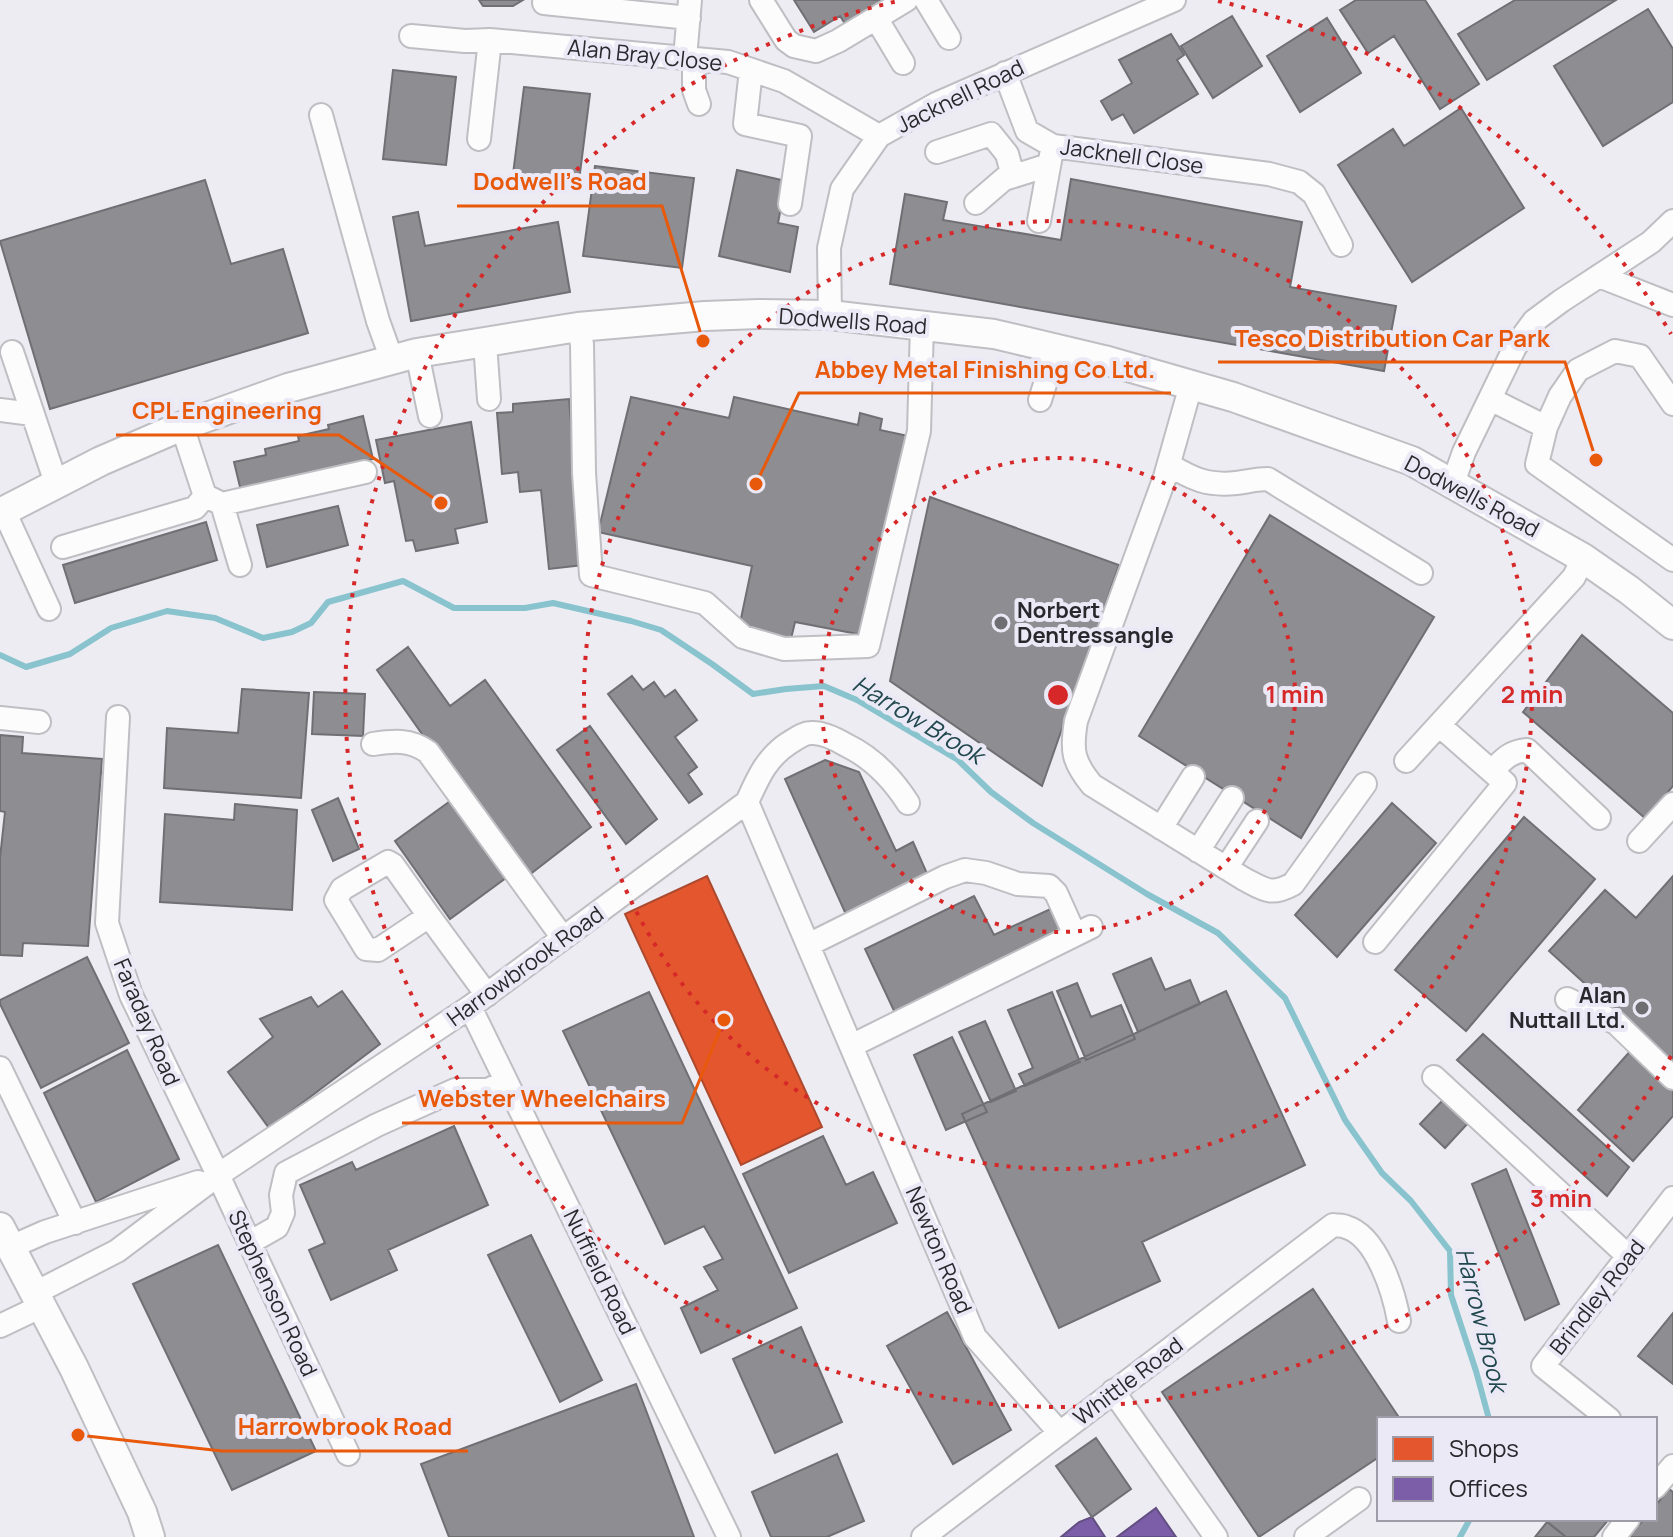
<svg xmlns="http://www.w3.org/2000/svg" width="1673" height="1537" viewBox="0 0 1673 1537" font-family="Manrope,sans-serif">
  <rect width="100%" height="100%" fill="#edecf3"/>
  <path fill="#e4572e" stroke="#ac492e" stroke-width="2" d="M707,876L822,1127L741,1165L625,914Z"/>
  <path fill="#7b5ea7" stroke="#624e82" stroke-width="2" d="M1156,1508L1176,1537H1117Z
    M1092,1517L1105,1537H1061L1079,1522Z"/>
  <path fill="#8d8d92" stroke="#6f6f74" stroke-width="2" d="M479,0H523L513,6H483Z
    M794,0H897L849,30L840,16L814,32Z
    M1356,0H1425L1479,84L1440,109L1394,36L1368,53L1340,10Z
    M1515,0H1616L1487,80L1458,34Z
    M1648,9L1673,49V102L1603,146L1554,66Z
    M1232,16L1262,66L1213,98L1181,46Z
    M1327,18L1361,73L1300,112L1267,56Z
    M1171,34L1184,55L1177,60L1198,94L1134,133L1123,114L1112,120L1101,101L1132,83L1119,60Z
    M393,70L456,77L446,165L383,159Z
    M524,87L590,94L579,181L513,174Z
    M1461,108L1524,208L1412,282L1338,165L1393,129L1404,146Z
    M595,166L694,178L682,268L583,256Z
    M737,170L786,181L778,223L798,227L790,272L719,256Z
    M1071,179L1302,222L1290,287L1396,306L1384,371L890,284L905,194L947,202L943,220L1061,240Z
    M205,180L231,264L283,249L308,333L50,409L0,241Z
    M418,212L425,246L558,222L570,292L411,321L393,217Z
    M631,397L729,418L734,397L858,425L860,413L882,419L880,430L913,437L868,636L795,622L791,639L739,628L752,566L598,532Z
    M569,399L583,565L549,569L541,490L520,492L518,472L502,474L497,413L513,412V404Z
    M363,416L373,459L241,491L234,462L266,455L265,449L299,441L298,436L329,429L328,425Z
    M471,422L487,522L455,529L458,543L416,551L413,540L406,541L394,481L385,483L376,440Z
    M930,497L1119,565L1042,786L890,681Z
    M338,506L348,545L267,567L257,525Z
    M1270,515L1434,617L1301,838L1139,736Z
    M206,522L217,560L75,603L63,565Z
    M1582,635L1673,713V786L1646,819L1523,712Z
    M408,647L450,706L485,680L591,827L524,879L377,670Z
    M632,676L643,690L654,682L665,697L675,690L697,720L675,737L697,767L688,774L702,794L689,803L608,694Z
    M242,689L309,693L301,798L164,788L167,728L238,733Z
    M314,692L365,694L363,736L312,734Z
    M590,726L657,819L626,844L557,750Z
    M0,735L23,737L22,753L102,759L88,946L23,943L22,956L0,955V858L5,812L0,811Z
    M825,760L859,772L896,851L913,842L929,878L848,919L785,779Z
    M456,797L510,875L450,919L395,841Z
    M338,798L359,849L333,861L312,810Z
    M1392,803L1436,843L1337,957L1295,915Z
    M235,804L297,810L292,910L160,902L165,814L234,820Z
    M1524,817L1595,879L1466,1031L1395,970Z
    M1673,876V1064L1549,951L1605,890L1636,918Z
    M974,896L994,935L1057,906L1064,922L1060,936L895,1013L865,949Z
    M87,957L129,1043L41,1088L0,1004V1000Z
    M1151,958L1165,990L1190,980L1200,1004L1138,1032L1113,974Z
    M1077,983L1091,1017L1121,1005L1135,1039L1086,1060L1057,991Z
    M342,991L380,1044L269,1128L228,1072L273,1037L260,1019L311,997L318,1007Z
    M1226,991L1305,1165L1142,1242L1160,1281L1059,1328L962,1114Z
    M649,992L797,1308L701,1353L681,1308L718,1290L704,1267L723,1259L704,1226L665,1244L563,1031Z
    M1052,992L1080,1062L1025,1086L1019,1074L1033,1068L1008,1010Z
    M985,1021L1016,1091L991,1102L959,1032Z
    M1483,1034L1629,1167L1607,1196L1457,1060Z
    M952,1037L987,1112L946,1130L914,1055Z
    M1633,1048L1673,1086V1116L1633,1161L1578,1110Z
    M127,1050L179,1159L96,1202L44,1093Z
    M1444,1099L1469,1122L1445,1148L1420,1124Z
    M454,1126L488,1205L388,1250L397,1270L331,1300L309,1250L325,1243L300,1185L352,1162L356,1170Z
    M823,1136L846,1185L873,1172L897,1223L789,1273L743,1174Z
    M1506,1169L1559,1304L1525,1320L1472,1184Z
    M531,1235L602,1380L560,1402L488,1255Z
    M218,1245L316,1451L232,1490L133,1284Z
    M1313,1289L1400,1419H1379V1457L1259,1537L1162,1392Z
    M947,1312L1011,1430L953,1464L887,1346Z
    M1673,1313V1384L1638,1356Z
    M801,1327L842,1422L775,1453L733,1359Z
    M636,1384L694,1537H449L421,1464Z
    M1096,1438L1131,1489L1092,1517L1056,1466Z
    M837,1454L864,1521L827,1537H771L752,1492Z
    M1669,1489L1673,1492V1537H1629L1644,1519H1655V1506Z
    M1544,1519H1609L1594,1537H1566Z
    M1547,1522L1566,1537H1535Z"/>
  <g fill="none" stroke-linecap="round" stroke-linejoin="round">
    <path stroke="#88c3ce" stroke-width="6" d="M0,655L26,667L70,654L111,628L167,611L215,618L263,638L292,632L311,623L328,602L403,581L454,608H525L553,603L631,621L661,630L712,664L753,694L786,689L824,686L857,700L958,760L991,792L1033,823L1147,894L1218,933L1285,998L1345,1120L1382,1173L1411,1201L1450,1251L1451,1295L1476,1371L1489,1419
      M1460,1537L1470,1519"/>
    <g stroke="#bfbec3" stroke-width="26">
      <path id="minor" d="M761,0L786,40L794,46L816,51L838,41L906,0
        M926,0L949,38
        M544,3L689,18
        M876,18L903,63
        M411,36L465,41L490,40L728,62L784,81L879,136
        M685,58L690,0
        M694,59V90L699,104
        M751,70L745,124L800,136L790,204
        M1005,73L1027,131L1053,146L1269,174L1299,182L1314,194L1341,245
        M321,115L378,321L392,360
        M479,139L490,40
        M937,152L991,134L1007,154L1013,176
        M976,203L1004,179L1049,165
        M1039,221L1051,155
        M1599,276L1673,305
        M830,315L829,248L842,189L879,136L936,104L1174,0
        M578,327L582,344L584,473L591,575L705,603L743,637L784,649L868,646L919,431L922,325
        M482,342L486,357L489,399
        M12,352L56,483
        M417,353L430,416
        M1191,385L1165,477L1076,721C1071,751 1073,762 1092,785L1244,879C1265,890 1271,896 1293,884L1365,784
        M1490,399L1546,427
        M1040,400L1056,349
        M1673,404L1640,356L1615,351L1578,370L1560,396L1546,427L1537,464L1673,560
        M0,410L32,414
        M1169,465C1193,479 1207,486 1236,483C1247,482 1256,479 1268,479L1421,573
        M1453,483L1464,452L1515,347L1534,321L1561,301L1651,242L1673,221
        M210,498L222,504L240,565
        M222,504L365,472
        M4,511L49,609
        M63,547L195,508L205,496L182,426
        M118,717L107,923L131,995L218,1175L348,1454
        M0,718L39,722
        M373,744C393,741 410,739 428,752L563,938
        M1406,761L1574,577L1583,558
        M1492,771C1504,759 1509,752 1527,750L1599,818
        M747,802L975,1337L1060,1433
        M747,802C758,778 766,758 789,743C796,739 803,733 811,733C823,732 836,739 846,745C873,758 892,778 908,803
        M1161,828L1193,777
        M1639,841L1673,804
        M1198,851L1232,798
        M1226,868L1257,821
        M429,916L393,865L388,862L342,889L336,900L366,949L378,950L429,916L487,995
        M1375,942L1505,783L1439,725
        M808,945L945,877L965,870L986,873L1018,884L1049,886L1056,893L1075,935
        M1567,999L1616,1023L1673,1078
        M470,1007L729,1537
        M851,1046L1091,927
        M0,1068L75,1223
        M1434,1077L1628,1256
        M249,1243L277,1227L283,1213L281,1195L286,1173L377,1125L455,1090H488L506,1081
        M11,1247L45,1232L198,1182
        M35,1293L117,1251L218,1175L470,1007L747,802
        M0,1326L42,1306
        M1113,1391L1216,1537
        M1609,1419L1543,1366L1673,1198
        M1655,1487L1673,1466
        M923,1537L1333,1225C1337,1226 1342,1225 1346,1227C1377,1236 1394,1293 1399,1321
        M1306,1537L1359,1499
        M1614,1537L1628,1519"/>
    </g>
    <g stroke="#bfbec3" stroke-width="32">
      <path id="major" d="M0,513L101,461L182,426L288,388L417,353L578,327L705,316L759,314L830,315L994,334L1104,360L1233,397L1412,461L1583,558L1629,590L1673,625
        M0,1227L74,1368L142,1512L150,1537"/>
    </g>
    <use href="#minor" stroke="#fcfcfd" stroke-width="22"/>
    <use href="#major" stroke="#fcfcfd" stroke-width="28"/>
  </g>
  <g fill="none" stroke="#d62828" stroke-width="4" stroke-dasharray="4 8">
    <circle cx="1058" cy="695" r="237"/>
    <circle cx="1058" cy="695" r="474"/>
    <path d="M1671 1056A712 712 0 1 1 898 1M1218 1A712 712 0 0 1 1671 334"/>
  </g>
  <g fill="#6e6d72" stroke="#ece9f6" stroke-width="3">
    <circle cx="1001" cy="623" r="8"/>
    <circle cx="1642" cy="1008" r="8"/>
  </g>
  <g text-anchor="middle" stroke-width="8" stroke-linejoin="round" paint-order="stroke">
    <g font-size="22" fill="#29282d" stroke="#ece9f6">
      <text transform="translate(645 55) rotate(6)" y="8">Alan Bray Close</text>
      <text transform="translate(960 96) rotate(-26)" y="8">Jacknell Road</text>
      <text transform="translate(1132 156) rotate(8)" y="8">Jacknell Close</text>
      <text transform="translate(853 321) rotate(4)" y="8">Dodwells Road</text>
      <text transform="translate(1472 496) rotate(28)" y="8">Dodwells Road</text>
      <text transform="translate(525 966) rotate(-36)" y="8">Harrowbrook Road</text>
      <text transform="translate(147 1022) rotate(67)" y="8">Faraday Road</text>
      <text transform="translate(939 1250) rotate(67)" y="8">Newton Road</text>
      <text transform="translate(600 1272) rotate(64)" y="8">Nuffield Road</text>
      <text transform="translate(273 1293) rotate(65)" y="8">Stephenson Road</text>
      <text transform="translate(1597 1297) rotate(-52)" y="8">Brindley Road</text>
      <text transform="translate(1128 1381) rotate(-37)" y="8">Whittle Road</text>
    </g>
    <g font-size="22" font-weight="bold" fill="#29282d" stroke="#ece9f6" text-anchor="start">
      <text x="1017" y="618">Norbert<tspan x="1017" dy="25">Dentressangle</tspan></text>
      <text x="1626" y="1003" text-anchor="end">Alan<tspan x="1626" dy="25">Nuttall Ltd.</tspan></text>
    </g>
    <g font-size="24" font-style="italic" fill="#1f474d" stroke="#ece9f6">
      <text transform="translate(918 720) rotate(31)" y="8">Harrow Brook</text>
      <text transform="translate(1481 1320) rotate(76)" y="8">Harrow Brook</text>
    </g>
  </g>
  <circle cx="1058" cy="695" r="12" fill="#d62828" stroke="#ece9f6" stroke-width="4"/>
  <g font-size="24" text-anchor="middle" font-weight="bold" fill="#d62828" stroke="#ece9f6" stroke-width="8" stroke-linejoin="round" paint-order="stroke">
    <text x="1295" y="703">1 min</text>
    <text x="1532" y="703">2 min</text>
    <text x="1561" y="1207">3 min</text>
  </g>
  <path fill="none" stroke="#e8590c" stroke-width="3" d="M703 341L662 206H457M1596 460L1565 362H1218M756 484L799 393H1171M441 503L339 435H116M724 1020L682 1123H402M78 1435L222 1451H468"/>
  <g fill="#e8590c" stroke="#ece9f6" stroke-width="3">
    <circle cx="703" cy="341" r="8"/>
    <circle cx="1596" cy="460" r="8"/>
    <circle cx="756" cy="484" r="8"/>
    <circle cx="441" cy="503" r="8"/>
    <circle cx="724" cy="1020" r="8"/>
    <circle cx="78" cy="1435" r="8"/>
  </g>
  <g font-size="24" text-anchor="middle" font-weight="bold" fill="#e8590c" stroke="#ece9f6" stroke-width="8" stroke-linejoin="round" paint-order="stroke">
    <text x="560" y="190">Dodwell's Road</text>
    <text x="1392" y="347">Tesco Distribution Car Park</text>
    <text x="985" y="378">Abbey Metal Finishing Co Ltd.</text>
    <text x="227" y="419">CPL Engineering</text>
    <text x="542" y="1107">Webster Wheelchairs</text>
    <text x="345" y="1435">Harrowbrook Road</text>
  </g>
  <rect x="1377" y="1417" width="280" height="104" fill="#ece9f6" stroke="#9e9ca6" stroke-width="2"/>
  <rect x="1393" y="1437" width="40" height="24" fill="#e4572e" stroke="#9e9ca6" stroke-width="2"/>
  <text x="1449" y="1457" font-size="24" fill="#29282d">Shops</text>
  <rect x="1393" y="1477" width="40" height="24" fill="#7b5ea7" stroke="#9e9ca6" stroke-width="2"/>
  <text x="1449" y="1497" font-size="24" fill="#29282d">Offices</text>
</svg>
